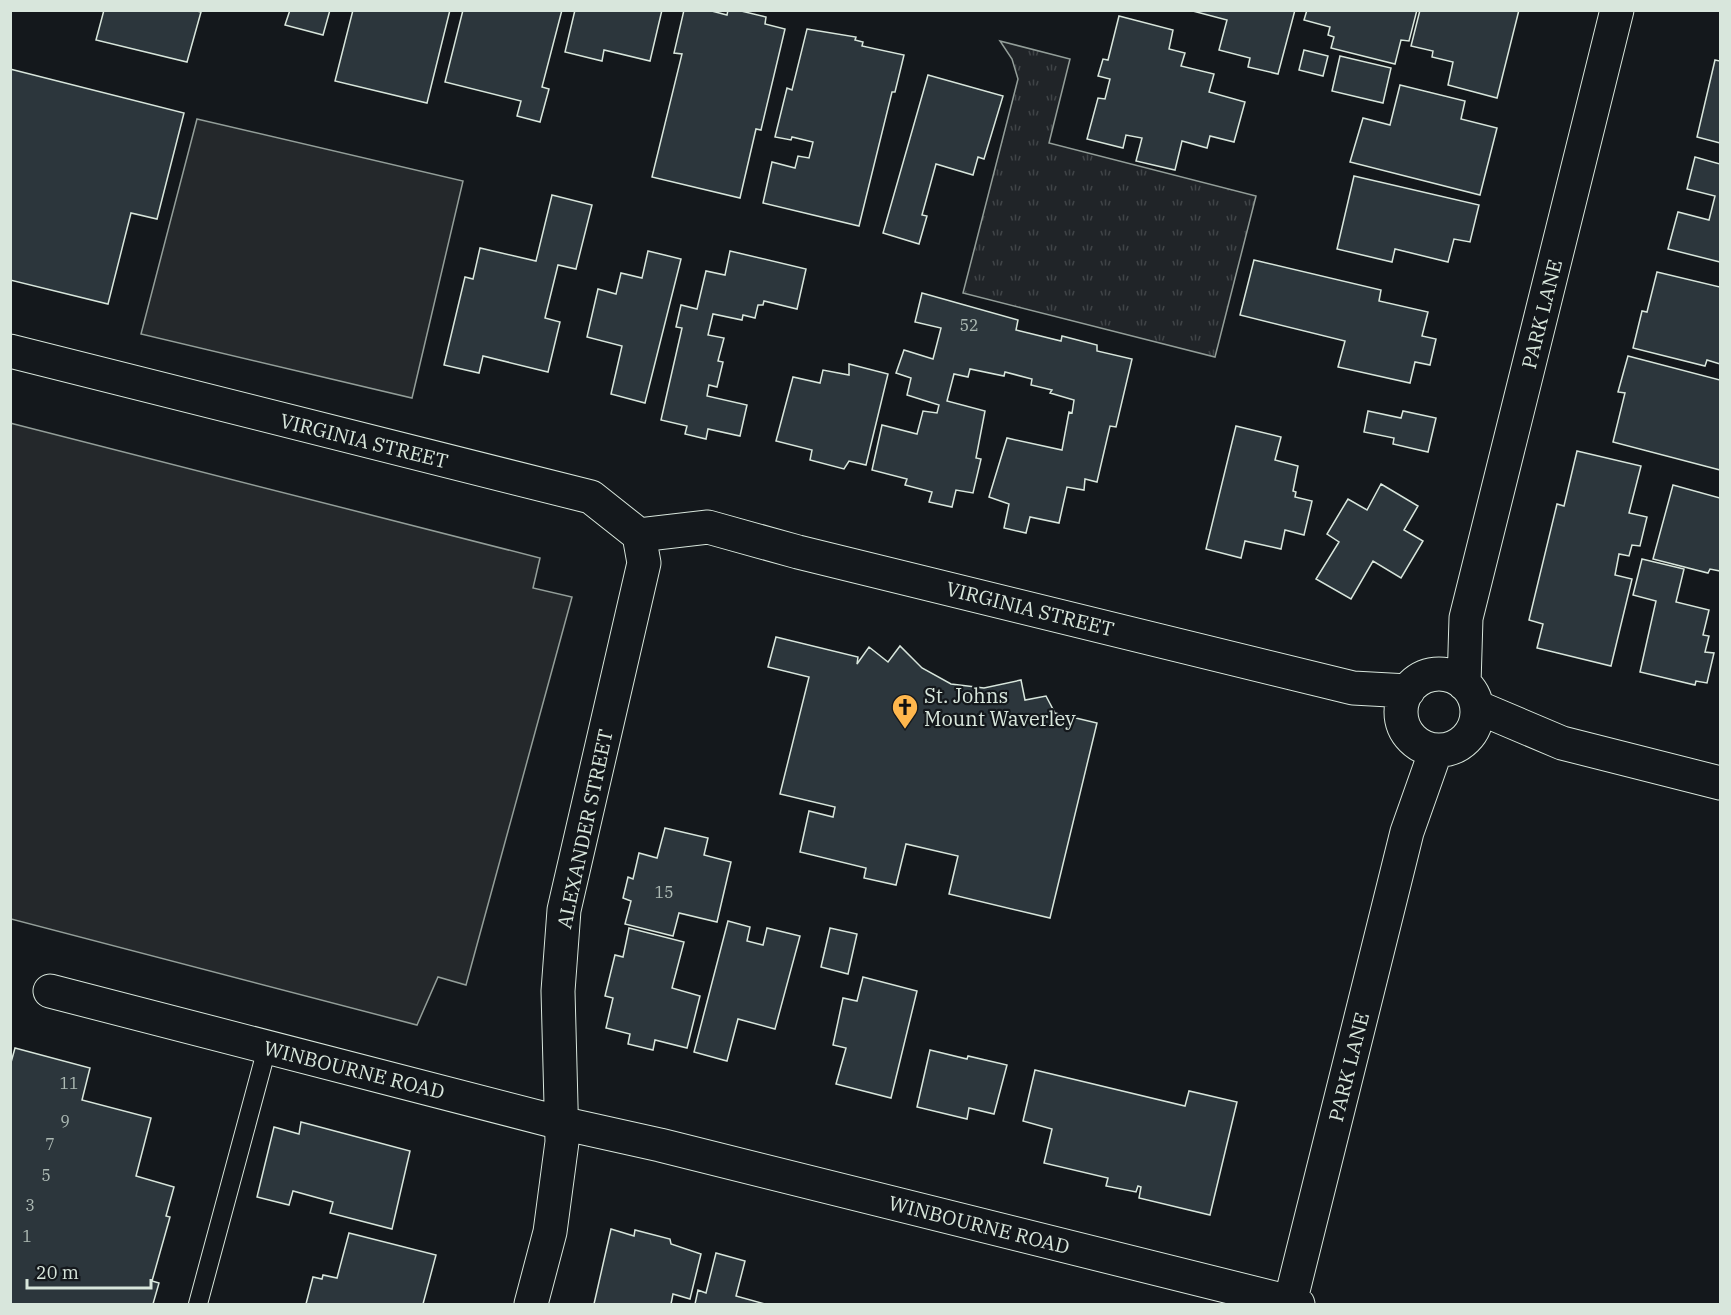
<svg xmlns="http://www.w3.org/2000/svg" width="1731" height="1315" viewBox="0 0 1731 1315" font-family="'IBM Plex Serif',serif">
  <defs>
    <pattern id="park-tufts" width="24" height="20" patternUnits="userSpaceOnUse" patternTransform="scale(1.5)"><rect width="24" height="20" fill="#202428"/><path d="M3 7l-1-3M5 7V3M7 7l1-3M15 17l-1-3M17 17v-4M19 17l1-3" fill="none" stroke="#404447"/></pattern>
  </defs>
  <rect width="100%" height="100%" fill="#14181c"/>
  <path fill="url(#park-tufts)" stroke="#939e99" stroke-width="1.5" d="M1000,41L1070,59L1049,143L1256,196L1215,357L963,293L1018,79L1012,59Z"/>
  <path fill="#24282b" stroke="#939e99" stroke-width="1.5" d="M197,119L463,181L412,398L141,334Z
    M10,423L540,558L533,588L572,597L466,985L438,977L417,1025L11,919Z"/>
  <path fill="#2c363c" stroke="#d8e6dc" stroke-width="1.5" d="M104,10H193L201,12L187,62L96,40Z
    M290,10H330L323,35L285,25Z
    M353,10H450L427,103L335,81Z
    M463,10H562L542,87L549,89L540,122L517,116L521,101L445,82Z
    M575,10H662L650,61L604,50L602,61L565,52Z
    M684,10H708L727,15L728,10H737L766,17L765,24L785,29L761,130L756,129L740,198L652,177L682,54L674,53Z
    M1189,10H1295L1278,74L1248,67L1250,58L1219,50L1227,20Z
    M1307,10H1417L1409,41L1401,40L1395,64L1331,48L1334,37L1328,35L1330,27L1304,20Z
    M1420,10H1519L1497,98L1448,85L1453,62L1432,57L1433,51L1411,46Z
    M1119,16L1173,30L1169,49L1185,53L1181,66L1214,74L1209,92L1245,102L1234,142L1210,136L1207,148L1182,141L1175,170L1136,161L1142,138L1126,135L1123,148L1087,139L1098,98L1105,99L1110,79L1098,76L1103,59L1108,60Z
    M807,29L856,37L855,40L863,42L862,46L904,55L895,92H892L859,226L763,203L772,162L795,168L798,156L809,158L813,142L792,137L791,140L775,137L787,88L792,90Z
    M1304,50L1328,56L1323,76L1299,70Z
    M1340,56L1391,68L1383,103L1332,91Z
    M1715,60L1720,61V143L1697,137Z
    M10,69L184,113L157,219L131,213L108,304L10,280Z
    M928,75L1003,96L984,159L978,157L973,175L936,164L922,215L927,216L919,244L883,233Z
    M1400,85L1465,101L1461,119L1497,128L1480,195L1350,162L1363,118L1390,125Z
    M1695,157L1720,164V262L1668,249L1678,212L1709,220L1715,196L1687,189Z
    M1354,176L1479,205L1470,242L1454,239L1448,262L1395,249L1392,262L1337,249Z
    M552,195L592,205L576,269L558,265L545,318L560,322L548,372L483,356L479,373L444,365L465,277L473,279L480,248L536,261Z
    M648,251L681,259L645,403L611,394L622,346L587,337L598,289L616,294L621,273L642,278Z
    M730,251L806,269L797,309L764,301L763,305H758L755,318L743,315L742,320L713,314L708,335L724,338L718,361L723,362L717,387L709,385L707,396L747,405L740,436L708,429L706,439L685,434L687,426L661,420L682,328L676,327L681,305L697,309L706,271L725,275Z
    M1254,260L1381,290L1379,301L1428,312L1422,336L1436,339L1430,365L1415,362L1410,383L1338,367L1345,341L1240,315Z
    M1657,272L1720,287V364L1707,360L1705,366L1633,348L1642,311L1647,312Z
    M922,293L1018,320L1016,330L1061,341L1062,336L1097,345V351L1132,359L1116,427L1110,426L1097,482L1085,479L1084,490L1067,487L1059,523L1030,517L1026,533L1004,528L1009,504L989,497L1007,438L1062,450L1069,412L1072,413L1074,400L1050,393L1052,390L1031,385L1032,379L1005,372L1004,376L970,369L968,377L954,374L947,401L985,411L976,458L981,459L973,493L956,490L952,507L929,502L932,492L905,485L907,479L872,470L882,425L917,434L923,411L937,413L939,405L907,395L911,378L896,373L904,350L933,359L941,328L915,322Z
    M1628,356L1720,380V470L1613,442L1625,393L1618,392Z
    M849,364L888,374L866,465L849,461L844,469L810,460L812,450L776,441L793,377L820,383L823,370L849,375Z
    M1368,411L1401,418L1403,411L1436,418L1428,452L1393,444L1394,438L1364,432Z
    M1236,426L1281,437L1275,460L1298,466L1293,491L1296,492L1295,497L1312,501L1304,535L1285,530L1281,549L1245,541L1241,558L1206,549Z
    M1577,451L1641,466L1629,513L1647,517L1640,546L1632,545L1629,556L1619,554L1615,575L1632,579L1611,666L1537,648L1543,624L1529,620L1557,504L1564,506Z
    M1381,484L1418,506L1404,530L1423,541L1401,578L1373,561L1351,599L1316,579L1339,542L1327,534L1348,499L1367,510Z
    M1673,485L1720,498V571L1710,569L1708,573L1653,559Z
    M1642,559L1684,569L1676,602L1709,610L1703,635L1709,636L1705,652L1714,653L1707,683L1696,681L1695,685L1640,672L1656,601L1633,595Z
    M776,637L858,657L857,664L869,647L888,662L900,646L922,668L951,684L984,688L1021,680L1025,700L1046,696L1055,713L1097,723L1050,918L949,894L958,856L906,844L896,885L864,878L866,868L800,852L809,811L833,817L835,807L780,794L809,677L768,667Z
    M665,828L708,838L704,855L731,862L717,922L679,913L673,936L625,924L631,901L623,898L628,877L633,879L639,853L657,858Z
    M728,921L750,927L747,941L763,945L767,928L800,936L775,1029L738,1019L727,1061L694,1052Z
    M629,928L684,942L672,988L700,996L687,1048L655,1040L653,1050L628,1044L630,1034L606,1028L613,998L605,996L615,955L623,957Z
    M830,928L857,934L848,974L821,967Z
    M863,977L917,991L891,1098L836,1084L846,1048L833,1045L843,998L857,1001Z
    M15,1048L90,1068L82,1100L151,1118L136,1176L174,1187L166,1216L170,1217L152,1281L159,1283L153,1304H10V1066Z
    M930,1050L967,1059L968,1056L1007,1065L994,1114L969,1108L967,1119L917,1107Z
    M1035,1070L1185,1106L1189,1091L1237,1102L1210,1215L1139,1198L1141,1187L1138,1186L1136,1192L1106,1186L1108,1178L1044,1163L1052,1129L1023,1121Z
    M301,1122L410,1151L392,1229L330,1213L333,1202L293,1191L289,1205L257,1197L274,1127L299,1134Z
    M611,1229L634,1236L635,1230L670,1239L671,1244L701,1254L690,1299L673,1294L671,1304H594Z
    M349,1233L436,1255L423,1304H306L313,1277L322,1279L323,1275L337,1278Z
    M716,1253L745,1261L736,1296L765,1304H695L698,1290L706,1293Z"/>
  <g fill="none" stroke-linecap="round" stroke-linejoin="round">
    <g stroke="#d8e6dc" stroke-width="20">
      <path id="service" d="M198,1304L267,1048"/>
    </g>
    <g stroke="#d8e6dc" stroke-width="35">
      <path id="minor" d="M10,351L591,497L639,535L708,527L798,552L1353,688L1408,691
        M1401 712a38 38 0 1 1 76 0a38 38 0 1 1-76 0Z
        M1464,684L1466,618L1617,10
        M1477,707L1562,743L1720,783
        M50,991L561,1123L660,1145L1298,1304
        M1290,1303L1407,832L1436,750
        M531,1304L550,1232L562,1142L558,991L564,910L644,563L639,535"/>
    </g>
    <use href="#service" stroke="#14181c" stroke-width="18"/>
    <use href="#minor" stroke="#14181c" stroke-width="33"/>
  </g>
  <defs>
    <g id="church-pin" transform="scale(1.35)"><path d="M0 17L-7.5 6A9.5 9.5 0 1 1 7.5 6Z" fill="#ffb74d" stroke="#14181c"/><path d="M-1.2-6h2.4v3.5h3.3v2.4h-3.3V6h-2.4V-.1h-3.3v-2.4h3.3Z" fill="#111"/></g>
  </defs>
  <g fill-rule="evenodd">
    <use href="#church-pin" x="905" y="707"/>
  </g>
  <g text-anchor="middle" stroke-width="4.5" stroke-linejoin="round" paint-order="stroke">
    <g font-size="16" fill="#adbab4">
      <text x="969" y="331">52</text>
      <text x="664" y="898">15</text>
      <text x="69" y="1089">11</text>
      <text x="65" y="1127">9</text>
      <text x="50" y="1150">7</text>
      <text x="46" y="1181">5</text>
      <text x="30" y="1211">3</text>
      <text x="27" y="1242">1</text>
    </g>
    <g font-size="20" fill="#d8e6dc" stroke="#14181c">
      <text transform="translate(1542 314) rotate(-76)" y="7">PARK LANE</text>
      <text transform="translate(364 441) rotate(14)" y="7">VIRGINIA STREET</text>
      <text transform="translate(1030 609) rotate(14)" y="7">VIRGINIA STREET</text>
      <text transform="translate(585 829) rotate(-78)" y="7">ALEXANDER STREET</text>
      <text transform="translate(1349 1067) rotate(-76)" y="7">PARK LANE</text>
      <text transform="translate(354 1070) rotate(14)" y="7">WINBOURNE ROAD</text>
      <text transform="translate(979 1225) rotate(14)" y="7">WINBOURNE ROAD</text>
    </g>
    <g font-size="20" fill="#d8e6dc" stroke="#14181c" text-anchor="start">
      <text x="924" y="703">St. Johns<tspan x="924" dy="23">Mount Waverley</tspan></text>
    </g>
  </g>
  <rect width="1731" height="1315" fill="none" stroke="#d8e6dc" stroke-width="24"/>
  <path d="M27 1279v9h124v-9" fill="none" stroke="#d8e6dc" stroke-width="3"/>
  <text x="36" y="1279" font-size="18" fill="#d8e6dc" stroke="#14181c" stroke-width="4.5" paint-order="stroke">20 m</text>
</svg>
